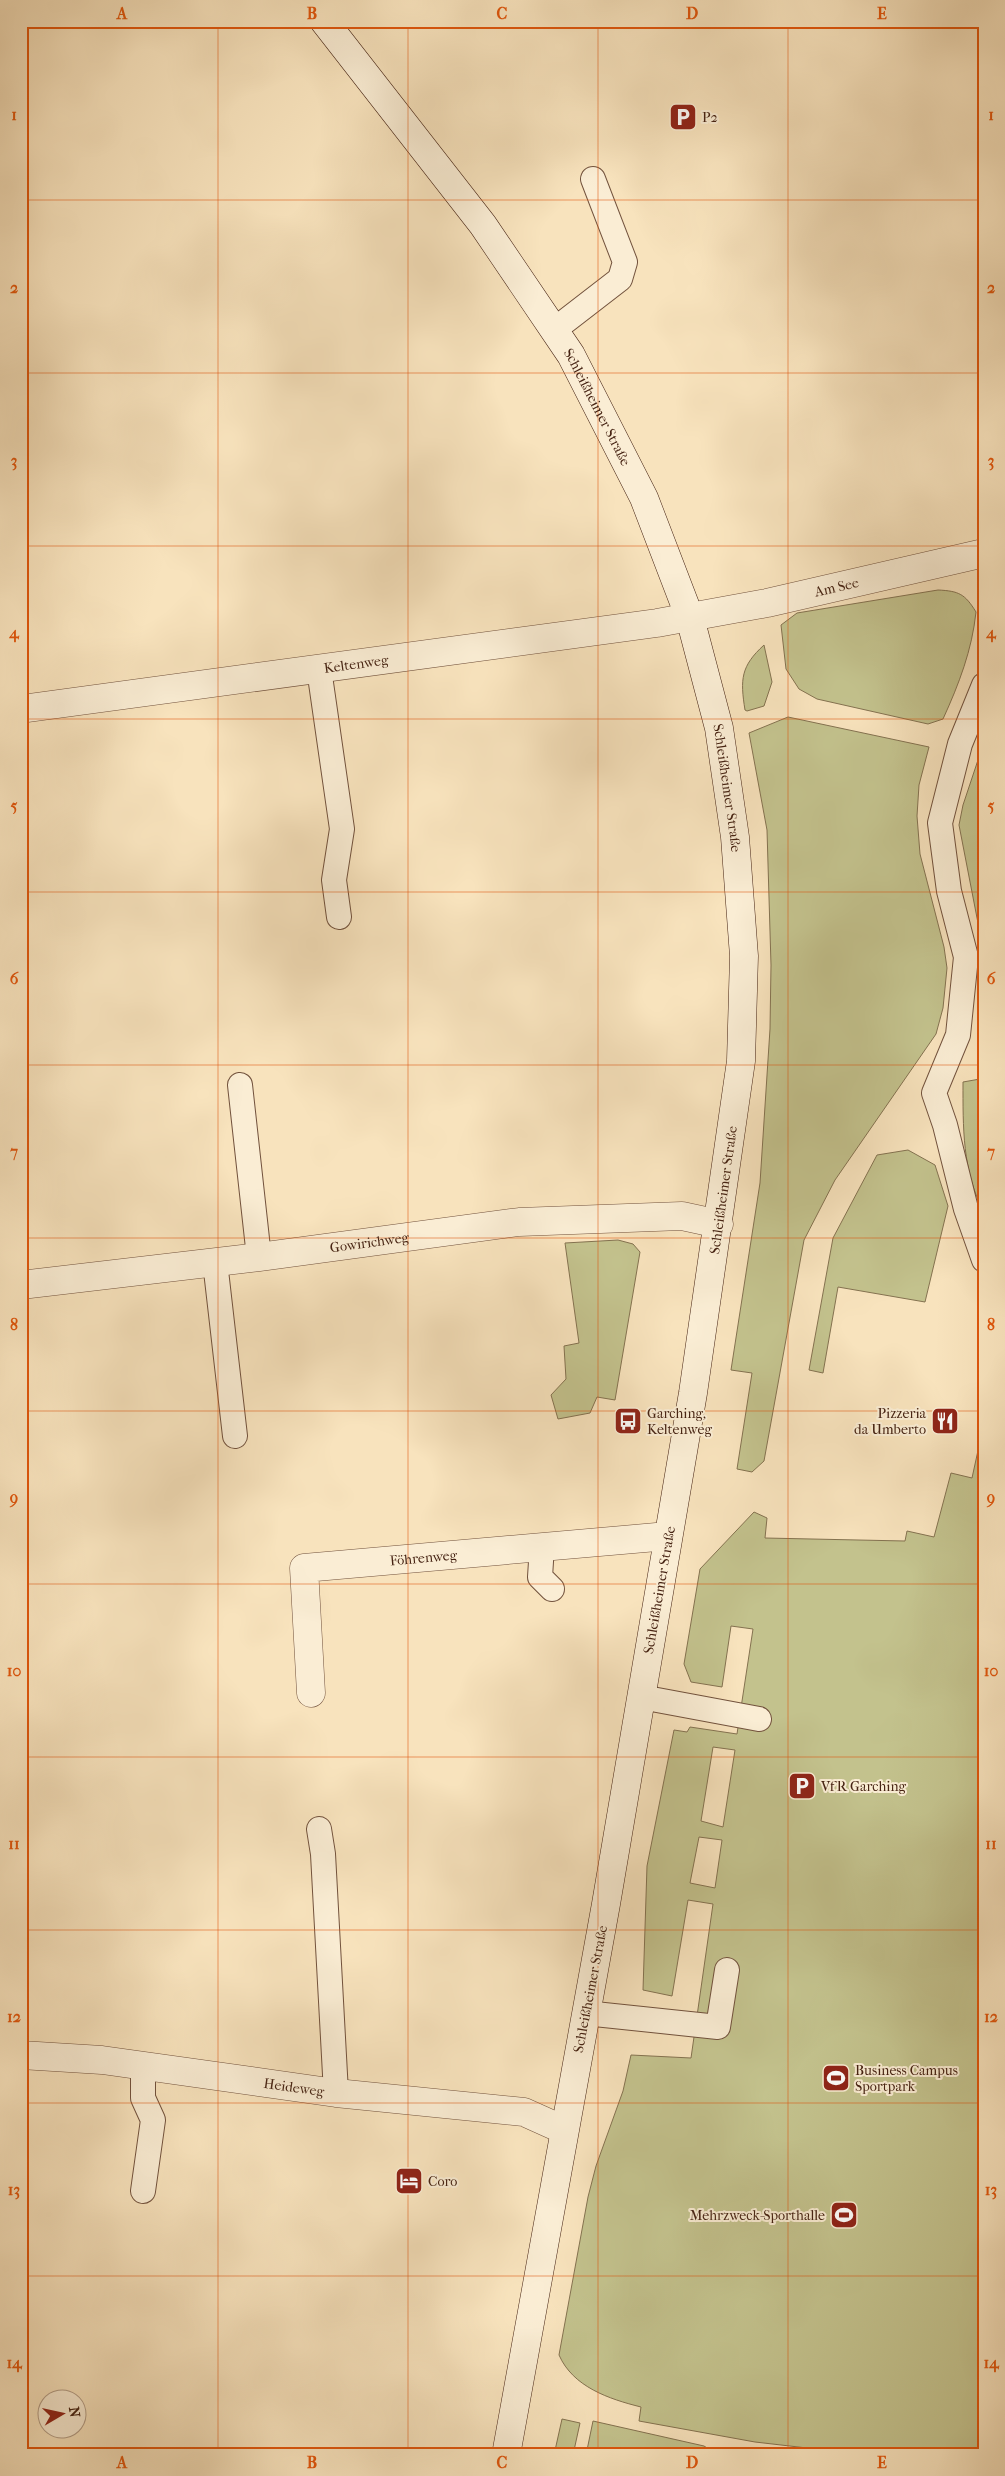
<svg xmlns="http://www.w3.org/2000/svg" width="1005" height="2476" viewBox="0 0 1005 2476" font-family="'IM FELL French Canon',serif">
  <rect width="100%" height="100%" fill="#f8e3bd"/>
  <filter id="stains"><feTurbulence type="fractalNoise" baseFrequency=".004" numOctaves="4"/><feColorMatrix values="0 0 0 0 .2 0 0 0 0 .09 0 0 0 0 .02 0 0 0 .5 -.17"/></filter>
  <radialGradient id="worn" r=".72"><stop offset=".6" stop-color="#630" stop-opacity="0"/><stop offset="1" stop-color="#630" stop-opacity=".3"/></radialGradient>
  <path fill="#c3c28d" stroke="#847250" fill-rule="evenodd" d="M938,590C959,591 965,594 976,612C972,650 959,684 943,719L928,724L817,699L799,689L786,669L781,625L797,613Z
    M764,645L772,682L764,706L747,711L745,710C740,679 741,666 764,645Z
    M788,717L929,747L919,785L917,816L920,854L944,947L947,968L943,1008L936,1034L835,1180L804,1240L764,1461L752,1472L737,1469L752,1373L731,1370L760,1183L770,1029L771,965L767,830L749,733Z
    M984,742V954L959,825L963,805Z
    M984,1061V1212C962,1172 963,1126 963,1082L980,1079Z
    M908,1150L935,1165L948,1206L925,1302L838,1287L823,1373L809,1370L833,1238L877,1155Z
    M618,1240L633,1244L640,1252L615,1400L597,1397L590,1413L558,1419L551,1395L566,1379L564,1346L579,1343L565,1243Z
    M984,1423V2451L859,2454L755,2442L639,2421L641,2407C609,2399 573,2387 559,2355L588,2197L596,2166L623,2091L631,2055L691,2058L713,1904L688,1900L672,1996L643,1990L647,1866L674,1730L687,1732L690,1727L737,1734L753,1629L731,1626L722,1687L691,1682L684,1664L700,1569L754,1512L767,1518L765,1538L905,1541L907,1531L934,1537L951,1473L972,1478ZM713,1747L735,1750L723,1827L701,1821ZM699,1837L722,1840L715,1888L690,1883Z
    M562,2419L580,2423L573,2455H554Z
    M593,2421L704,2446L718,2455H586Z"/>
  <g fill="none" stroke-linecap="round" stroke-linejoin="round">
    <g stroke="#72523d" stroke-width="26">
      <path id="lane" d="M554,330L620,279L625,262L593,179
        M319,669L342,829L334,880L339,917
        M984,685L960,744L940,823L949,891L966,957L958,1035L934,1093L945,1125L966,1209L984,1260
        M240,1085L259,1257
        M215,1262L235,1436
        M542,1546L540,1577L552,1589
        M641,1697L759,1719
        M319,1829L323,1854L336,2093
        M585,2013L718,2027L727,1970
        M143,2066V2098L153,2120L143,2191"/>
    </g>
    <g stroke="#72523d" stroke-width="29">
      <g id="street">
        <path id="s1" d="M21,709L657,623L767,603L984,553"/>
        <path id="s2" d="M21,1285L259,1257L519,1222L682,1216L719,1224"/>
        <path id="s3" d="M311,1693L304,1568L668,1536"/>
        <path id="s4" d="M21,2055L102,2060L336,2093L524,2112L564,2130"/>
      </g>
    </g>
    <g stroke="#452212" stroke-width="29">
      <g id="secondary">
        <path id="s5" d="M324,21L483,225L571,355L644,498L690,618L719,728L735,837L744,956L741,1061L693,1393L606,1904L506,2455"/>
      </g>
    </g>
    <use href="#lane" stroke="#faedd4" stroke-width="24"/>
    <use href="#street" stroke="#faedd4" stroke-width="28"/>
    <use href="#secondary" stroke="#faedd4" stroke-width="28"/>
  </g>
  <path fill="none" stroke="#e0560c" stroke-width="1" stroke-opacity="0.55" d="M218,21V2455M408,21V2455M598,21V2455M788,21V2455M21,200H984M21,373H984M21,546H984M21,719H984M21,892H984M21,1065H984M21,1238H984M21,1411H984M21,1584H984M21,1757H984M21,1930H984M21,2103H984M21,2276H984"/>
  <defs>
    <g id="parking-square" transform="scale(1.4375)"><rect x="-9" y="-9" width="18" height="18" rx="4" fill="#8f2418" stroke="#faedd4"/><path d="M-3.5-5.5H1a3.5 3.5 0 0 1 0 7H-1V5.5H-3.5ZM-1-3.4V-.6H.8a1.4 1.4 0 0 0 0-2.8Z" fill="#fff"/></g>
    <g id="bus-square" transform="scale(1.4375)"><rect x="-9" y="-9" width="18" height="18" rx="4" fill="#8f2418" stroke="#faedd4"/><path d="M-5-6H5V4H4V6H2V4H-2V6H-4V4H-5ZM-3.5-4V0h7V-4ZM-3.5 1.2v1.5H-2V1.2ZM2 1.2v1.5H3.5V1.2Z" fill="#fff"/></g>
    <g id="restaurant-square" transform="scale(1.4375)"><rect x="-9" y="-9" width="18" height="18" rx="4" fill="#8f2418" stroke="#faedd4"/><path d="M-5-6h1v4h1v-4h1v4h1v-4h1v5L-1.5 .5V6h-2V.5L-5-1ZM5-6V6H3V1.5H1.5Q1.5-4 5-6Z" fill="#fff"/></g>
    <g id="stadium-square" transform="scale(1.4375)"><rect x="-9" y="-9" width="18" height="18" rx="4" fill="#8f2418" stroke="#faedd4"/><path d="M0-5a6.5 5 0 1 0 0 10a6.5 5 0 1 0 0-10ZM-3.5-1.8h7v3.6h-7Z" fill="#fff"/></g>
    <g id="hotel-square" transform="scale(1.4375)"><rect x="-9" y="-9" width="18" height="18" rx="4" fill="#8f2418" stroke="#faedd4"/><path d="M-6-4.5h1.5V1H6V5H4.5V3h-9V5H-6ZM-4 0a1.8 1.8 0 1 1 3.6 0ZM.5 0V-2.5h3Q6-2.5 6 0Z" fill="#fff"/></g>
  </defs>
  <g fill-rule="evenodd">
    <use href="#parking-square" x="683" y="117"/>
    <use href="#bus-square" x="628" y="1421"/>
    <use href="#restaurant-square" x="945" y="1421"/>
    <use href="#parking-square" x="802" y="1786"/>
    <use href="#stadium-square" x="836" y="2078"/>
    <use href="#hotel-square" x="409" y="2181"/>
    <use href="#stadium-square" x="844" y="2215"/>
  </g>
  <g text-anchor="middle" stroke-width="4" stroke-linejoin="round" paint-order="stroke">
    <g font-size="14" fill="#452212" stroke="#faedd4" text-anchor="start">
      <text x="702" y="122">P2</text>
      <text x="647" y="1418">Garching,<tspan x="647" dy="16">Keltenweg</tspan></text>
      <text x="926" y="1418" text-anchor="end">Pizzeria<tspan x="926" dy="16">da Umberto</tspan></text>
      <text x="821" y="1791">VfR Garching</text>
      <text x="855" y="2075">Business Campus<tspan x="855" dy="16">Sportpark</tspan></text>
      <text x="428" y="2186">Coro</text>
      <text x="825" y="2220" text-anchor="end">Mehrzweck-Sporthalle</text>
    </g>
    <g font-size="14" fill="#452212" stroke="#faedd4">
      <text dy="5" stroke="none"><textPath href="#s5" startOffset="474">Schleißheimer Straße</textPath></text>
      <text dy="5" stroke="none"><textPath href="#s1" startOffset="825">Am See</textPath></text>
      <text dy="5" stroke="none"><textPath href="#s1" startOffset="338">Keltenweg</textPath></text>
      <text dy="5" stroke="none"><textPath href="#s5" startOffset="879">Schleißheimer Straße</textPath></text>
      <text transform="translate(723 1190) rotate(-82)" y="5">Schleißheimer Straße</text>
      <text dy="5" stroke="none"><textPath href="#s2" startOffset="351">Gowirichweg</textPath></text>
      <text dy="5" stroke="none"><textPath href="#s3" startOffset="245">Föhrenweg</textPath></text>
      <text transform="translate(659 1590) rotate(-80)" y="5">Schleißheimer Straße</text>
      <text transform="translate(590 1989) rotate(-79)" y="5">Schleißheimer Straße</text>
      <text dy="5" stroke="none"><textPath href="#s4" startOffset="275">Heideweg</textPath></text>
    </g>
  </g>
  <rect width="1005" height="2476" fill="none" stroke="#f8e3bd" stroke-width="55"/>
  <g transform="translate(62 2414) rotate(81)"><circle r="24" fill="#faedd4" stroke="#b29c86"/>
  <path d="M0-4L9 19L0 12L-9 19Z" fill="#8f2418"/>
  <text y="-8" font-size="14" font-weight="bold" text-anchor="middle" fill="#452212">N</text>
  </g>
  <rect x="28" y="28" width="950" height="2420" fill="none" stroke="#e0560c" stroke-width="2"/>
  <g font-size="16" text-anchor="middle" font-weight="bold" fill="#e0560c">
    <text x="122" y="19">A</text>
    <text x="312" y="19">B</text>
    <text x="502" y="19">C</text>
    <text x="692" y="19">D</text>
    <text x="882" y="19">E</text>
    <text x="14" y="120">1</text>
    <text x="991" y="120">1</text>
    <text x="14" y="293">2</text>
    <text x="991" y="293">2</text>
    <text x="14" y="466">3</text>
    <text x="991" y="466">3</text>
    <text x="14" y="638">4</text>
    <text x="991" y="638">4</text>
    <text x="14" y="811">5</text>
    <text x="991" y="811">5</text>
    <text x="14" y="984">6</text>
    <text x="991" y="984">6</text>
    <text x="14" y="1157">7</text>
    <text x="991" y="1157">7</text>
    <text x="14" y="1330">8</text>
    <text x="991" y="1330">8</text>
    <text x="14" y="1503">9</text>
    <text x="991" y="1503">9</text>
    <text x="14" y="1676">10</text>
    <text x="991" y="1676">10</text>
    <text x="14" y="1849">11</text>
    <text x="991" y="1849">11</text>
    <text x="14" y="2022">12</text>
    <text x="991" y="2022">12</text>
    <text x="14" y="2195">13</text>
    <text x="991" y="2195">13</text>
    <text x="14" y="2368">14</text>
    <text x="991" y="2368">14</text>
    <text x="122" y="2468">A</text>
    <text x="312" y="2468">B</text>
    <text x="502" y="2468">C</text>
    <text x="692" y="2468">D</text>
    <text x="882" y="2468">E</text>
  </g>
  <rect width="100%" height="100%" filter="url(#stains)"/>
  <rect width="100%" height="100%" fill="url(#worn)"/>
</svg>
